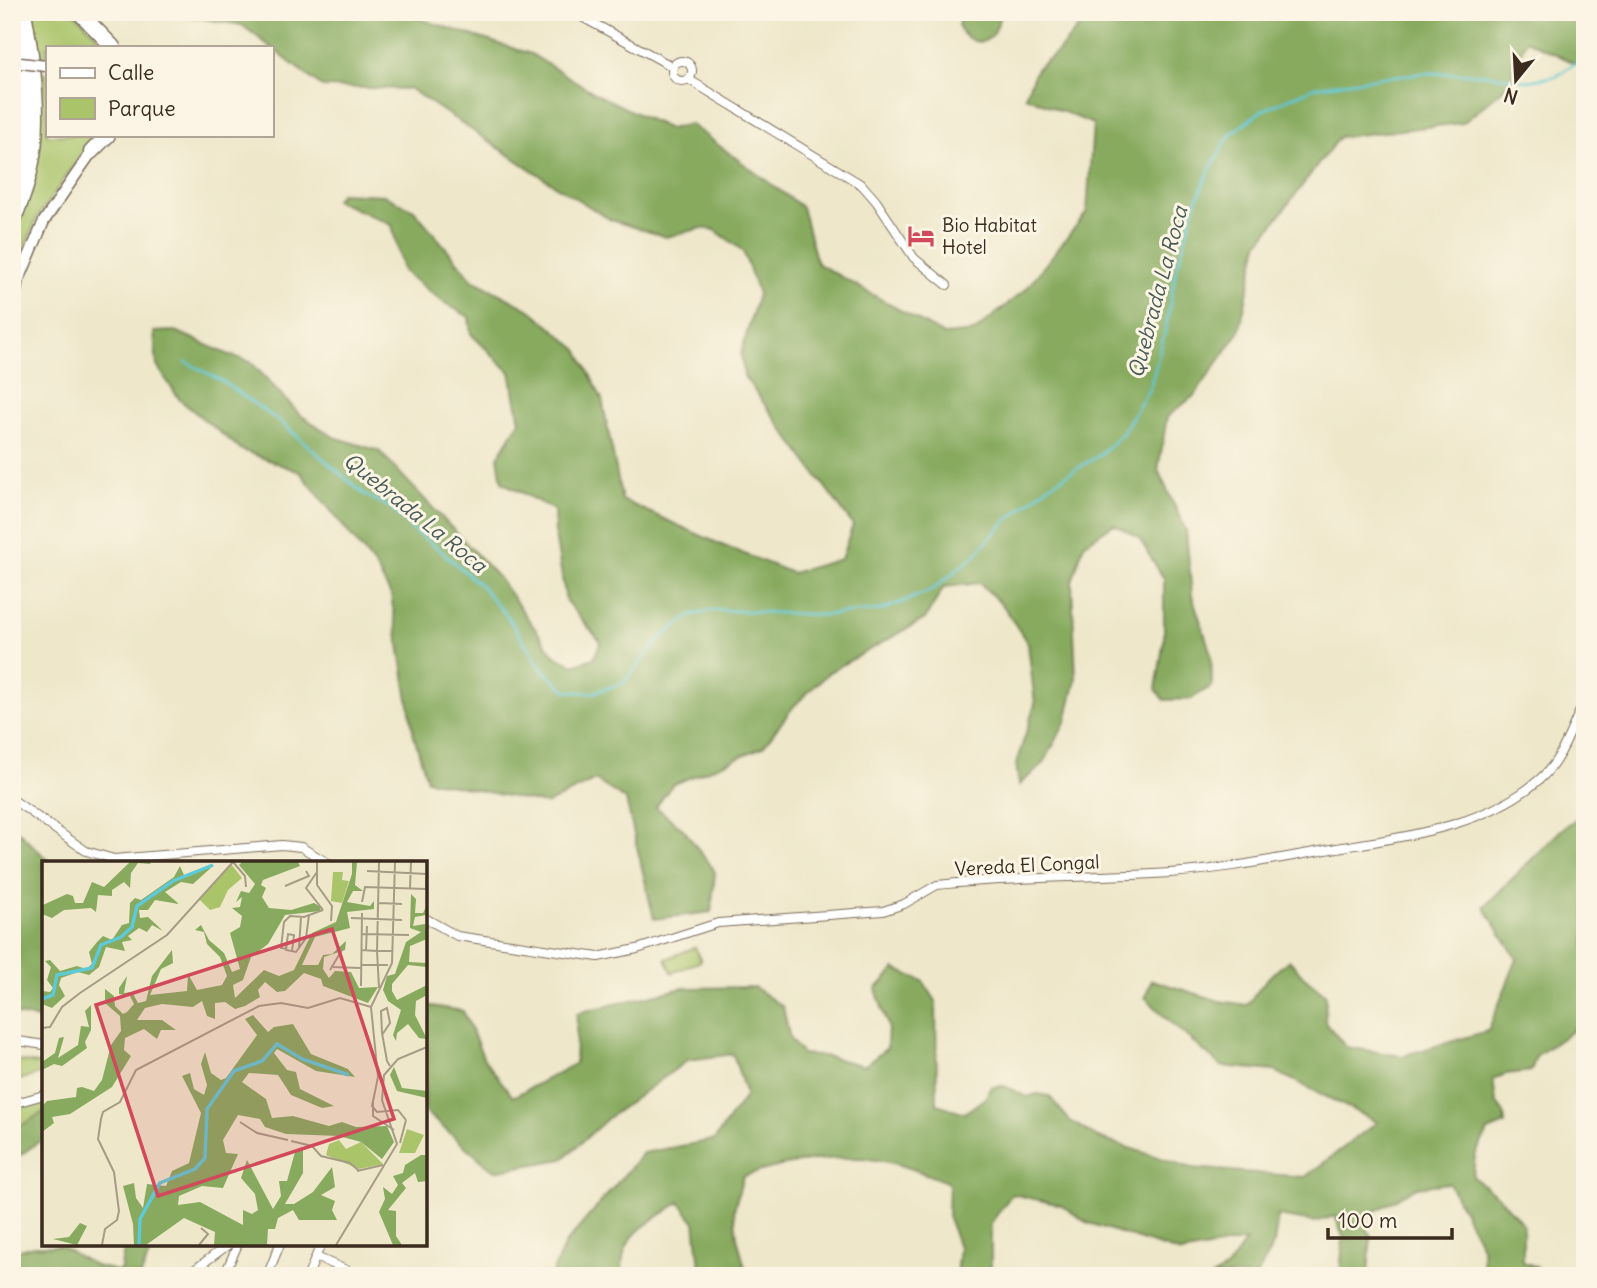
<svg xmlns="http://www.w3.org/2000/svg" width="1597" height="1288" viewBox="0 0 1597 1288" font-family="Delius,sans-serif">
  <rect width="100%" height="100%" fill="#fcf5e5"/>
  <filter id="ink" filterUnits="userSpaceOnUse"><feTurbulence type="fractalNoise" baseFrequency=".0143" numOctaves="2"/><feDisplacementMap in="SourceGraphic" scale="14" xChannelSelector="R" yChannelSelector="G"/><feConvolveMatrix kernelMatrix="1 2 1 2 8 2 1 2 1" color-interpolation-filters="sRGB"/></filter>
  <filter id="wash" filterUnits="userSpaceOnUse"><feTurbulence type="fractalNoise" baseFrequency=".00686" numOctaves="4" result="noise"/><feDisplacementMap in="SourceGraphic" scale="28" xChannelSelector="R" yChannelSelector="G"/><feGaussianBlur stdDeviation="1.57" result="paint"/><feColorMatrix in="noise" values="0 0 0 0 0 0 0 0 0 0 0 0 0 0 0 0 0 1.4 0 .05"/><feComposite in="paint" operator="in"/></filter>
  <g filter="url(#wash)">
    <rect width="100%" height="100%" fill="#eee7ca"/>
    <path fill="#aac46a" stroke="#727744" stroke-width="2" d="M31,12H74L108,47H47V60L39,59Z
      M39,72L47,73V135H95L37,218L12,278V233L25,208Z
      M695,947L701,961L672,973L666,959Z
      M12,1060L44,1065V1073L12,1082Z
      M44,1099V1112L12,1131V1108Z"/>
    <path fill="#87aa5e" stroke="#616a3e" stroke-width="2" d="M162,12H398L531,54L598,95L669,129L690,124L802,207L817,263L944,335L974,332L1026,289L1087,212L1093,124L1025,96L1037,68L1058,52L1087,17L1097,12H1585V68L1526,40L1508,85L1463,123L1339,137L1258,244L1239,332L1195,395L1167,417L1158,470L1186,531L1192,595L1211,654L1212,686L1191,699L1164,700L1156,689L1164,640V579L1139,538L1114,524L1084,544L1072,582L1076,680L1066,721L1044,763L1019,785L1016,764L1035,704L1028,644L1004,607L980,583L944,587L925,619L829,672L794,706L763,747L672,785L656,807L684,830L715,872L711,912L654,919L626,800L595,780L547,804L427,780L414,736L391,595L375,566L300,472L242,450L180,400L157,366L154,332L176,331L227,354L251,362L299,414L334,437L379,451L498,577L554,655L574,665L594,658L601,642L566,601L555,535L554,510L502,482L498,457L520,421L510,372L471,334L469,317L443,302L403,271L392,225L335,200L341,193L384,195L414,210L473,280L532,311L578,350L602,399L622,500L724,546L792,573L841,559L853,525L744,376L741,354L758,294L743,251L715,230L702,228L666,237L611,220L556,186L410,89L322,87L242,25Z
      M962,12H1001C999,18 997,29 993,34C982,49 964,40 958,25Z
      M1585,812V1016L1572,1031L1536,1056L1531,1071L1506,1074L1493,1079L1496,1102L1504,1113L1505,1124L1488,1131L1475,1155L1473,1177L1499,1197L1523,1224V1262L1537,1267L1538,1276H1483L1482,1247L1449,1183L1417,1187L1362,1219L1371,1236L1368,1276H1340L1343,1237L1335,1216L1314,1222L1278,1216L1274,1243L1257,1276H1213L1227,1268L1246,1241L1181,1253L1086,1222L1061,1205L1012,1194L991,1223V1270L986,1276H956L959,1247L948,1218L949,1183C931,1176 912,1168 893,1163C843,1151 790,1162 743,1176L734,1210L737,1237L747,1276H701L695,1222L679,1202C660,1218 631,1227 624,1254C622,1260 622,1269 622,1276H551L565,1244L643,1153L714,1140L746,1095L733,1054L688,1060L608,1118L563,1159L494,1171L425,1112V1005L463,1011L484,1059L513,1097L575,1064L577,1013L683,988L754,987L783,1007L790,1039L802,1054L830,1057L864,1066L887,1048L888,1026L876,989L895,969L923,981L936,1001L937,1104L965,1113L985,1098L992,1087L1004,1086L1027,1097L1037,1094L1049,1096L1069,1120L1098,1138L1192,1168L1305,1177L1377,1122L1275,1071L1221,1066L1170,1022L1145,997L1152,980L1219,1001L1247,1005L1266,980L1289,960L1303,976L1326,995L1325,1022L1346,1047L1402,1056L1488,1031L1517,959L1484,907L1561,830Z
      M12,825L51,863H44V1020L12,1014Z
      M44,1112V1138L19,1156L12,1154V1131Z
      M125,1244H164L149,1255L141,1276H12V1252L33,1246H60L96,1266L120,1272Z"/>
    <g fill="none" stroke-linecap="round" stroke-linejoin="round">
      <path stroke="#5ec9d7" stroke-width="2.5" d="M186,362L222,381L283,424L365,495L391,508L415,532L440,550L482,587L507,616L544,672L567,691L592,693L623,683L663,636L691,615L716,610L825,615L882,610L932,590L972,558L1005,522L1050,485L1098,456L1122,434L1150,387L1165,332L1175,275L1195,204L1210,169L1230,135L1261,111L1315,87L1384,77L1426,73L1484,74L1527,81L1557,76L1585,56"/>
    </g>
  </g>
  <g filter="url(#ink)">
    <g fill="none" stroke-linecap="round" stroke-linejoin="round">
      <g stroke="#7a6c5a" stroke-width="10">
        <path id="street" d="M573,12L673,67
          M672 71a10 10 0 1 1 20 0a10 10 0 1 1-20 0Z
          M688,79L862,185L876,201L914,258L947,285
          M12,799L86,851L114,859L282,845L301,847L328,863
          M425,918L457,936L598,957L637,949L718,923L883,911L904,904L937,885C1014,876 1093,878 1170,873C1230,869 1290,856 1349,846C1415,835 1490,824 1541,778C1563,759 1572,725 1585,700
          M12,1040L44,1045
          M12,1104L44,1095
          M316,1257L351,1272L349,1276
          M186,1276L229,1244
          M224,1276L238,1244
          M267,1276L280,1244
          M308,1276L320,1246L319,1244"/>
      </g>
      <g stroke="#7a6c5a" stroke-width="13">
        <path id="secondary" d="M13,294L44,221L95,147"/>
      </g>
      <g stroke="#7a6c5a" stroke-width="17">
        <path id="highway" d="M79,12L113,47
          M12,20C23,78 29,132 12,190
          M91,152L108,135
          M12,222C47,153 37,85 24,12
          M12,292L15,288"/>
      </g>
      <use href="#street" stroke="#fff" stroke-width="8"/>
      <use href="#secondary" stroke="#fff" stroke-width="10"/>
      <use href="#highway" stroke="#fff" stroke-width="14"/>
      <g stroke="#7a6c5a" stroke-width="13" stroke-linecap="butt">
        <path id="secondary-bridge" d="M12,62L46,66"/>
      </g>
      <use href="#secondary-bridge" stroke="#fff" stroke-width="10"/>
    </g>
  </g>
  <defs>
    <g id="hotel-bare" transform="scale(2.1)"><path d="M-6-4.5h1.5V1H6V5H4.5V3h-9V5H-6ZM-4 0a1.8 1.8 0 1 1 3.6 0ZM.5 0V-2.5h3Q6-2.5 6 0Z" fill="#d1495b" stroke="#fcf5e5" stroke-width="2.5" paint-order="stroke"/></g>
  </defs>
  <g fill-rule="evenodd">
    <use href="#hotel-bare" x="921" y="236"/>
  </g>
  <g text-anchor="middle" stroke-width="6" stroke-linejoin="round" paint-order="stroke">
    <g font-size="19" fill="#3b2a1e" stroke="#fcf5e5" text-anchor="start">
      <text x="942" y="232">Bio Habitat<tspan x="942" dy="22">Hotel</tspan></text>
    </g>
    <g font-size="19" fill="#3b2a1e" stroke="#fcf5e5">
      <text transform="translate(1027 865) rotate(-3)" y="7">Vereda El Congal</text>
    </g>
    <g font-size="21" font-style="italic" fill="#465a56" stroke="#fcf5e5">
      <text transform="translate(1158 292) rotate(-75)" y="7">Quebrada La Roca</text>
      <text transform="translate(415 513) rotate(39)" y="7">Quebrada La Roca</text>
    </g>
  </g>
  <g transform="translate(42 861)">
    <rect width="385" height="385" fill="#eee7ca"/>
    <path d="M189,3L200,17L186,29L178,46L168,49L157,38ZM291,11H301L300,19L307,20L300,42L289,40ZM365,268L382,274L373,292H357ZM297,279L304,288L319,281L341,303L317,308L284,294L287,283Z" fill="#aac46a"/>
    <path d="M88,1H107L109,3L96,2L89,12L88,27L82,21L70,29V35L56,34L54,51L49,47L22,49L10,57L0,53L1,44L25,33L31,35L33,42H41L50,21L62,26ZM200,1H256L258,5L221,19L219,24L224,27L220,36L227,47L249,49L272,42L279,46L278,50L243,54L226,83L209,96L201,119L191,124L193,137L222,109L237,115L252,109L270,72L294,61L310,13V1H315L313,24L321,30H311L305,41L328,45L332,40V48L305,51L308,67L273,76L260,104H276L281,94L290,93L304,80L303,89L282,96L281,108L287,117L293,110L309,111L317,127L336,126L326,142L281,125L279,118L262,112L243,130L235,131L223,121L216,129L218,136L203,145L193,148L183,141L173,142V158L165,155L160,140L151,146L120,143L103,147L95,159H120L134,169H119L115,178L102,168L83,177L82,189L89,195L70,226L28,253L10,256L12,262L0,271V245L5,240L34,236L35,227L40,226L52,230L60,219L69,184L79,170L78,155L63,142V128L72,135L73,145L81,153L85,151L92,143L88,135L77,133V127L85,115L82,132L90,131L96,142L104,140L110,115L130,89L131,102L119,108L108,134L145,130L146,113L155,129L180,124L185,115L178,96L165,83L162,71L153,69L159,64L167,79L182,92L190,111L198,108L188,72L198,66L200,55L190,47L198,46L200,36L194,41L199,30L207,32L213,23L197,4ZM172,4L151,23L139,21L123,31L137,43L113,39L106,49H97L98,57L106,56L121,70L110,64L105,71L97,67L86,75L90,79L80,81L83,90L64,86L57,106L47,114L36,111L19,117L17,124L23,135L10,147L0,143V130L8,131L11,127L5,119L9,106L3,100L8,99L18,110L35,105L44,108L50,103L47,91L55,81L61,75L70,79L80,64L87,62L88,42L93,37L99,39L132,16L138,5L142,14ZM369,33L374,38L373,52H381L385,44L384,54L373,56L371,65L383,63L385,78L368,85L367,101L385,102V106L366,104L350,123V130L355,139L385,124V134L374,140L373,154L385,178L377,177L366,163L355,172L354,180L351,174L359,149L346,140L341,129L345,115L353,113L364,81L379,71L368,67ZM49,144V169L43,181L45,187L20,205L12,203L0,209V201L13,192L17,177L22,176L16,197L36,184L39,165L47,166L43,150ZM211,154L226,171L232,166L251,163L269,193L306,208L313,216L274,210L235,188L232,192L245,209L254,211L258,228L292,245L280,247L249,234L236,214L207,212L200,221L224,238L230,257L251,255L287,265L300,261L314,266L345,265L352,281L340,298L319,281L297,275L244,273L223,266L218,258L196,254L181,279L184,292L196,293L181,327L160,325L137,335L136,344L158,341L201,364V349L210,353L216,349L213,333L199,317L205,299L231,348L239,335L237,320H245L253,291L261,286V312L243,343H252L271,331L290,306L293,326L279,334L293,340L290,349L295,359H257L251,349L236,357L233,368H226L225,384H172L173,371L142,357L104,384H92L91,363L81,325L92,322L94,337L101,347L105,323L124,325L130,310L147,302L159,252L140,215L148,212L152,228L162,234L165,224L159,203L163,191L169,212L179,219L184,217L215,174L203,158ZM352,206L360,227L385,230V237L355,230L348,214ZM379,294H385V320L376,321L373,312L360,322L364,327L346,349L354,350V375L360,384H351L337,351L343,338L341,326L350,333L356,324L351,315L361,312L363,304ZM38,362L45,365L35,384L11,378L27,376Z" fill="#87aa5e"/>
    <path fill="none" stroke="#5ec9d7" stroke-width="3.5" d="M0,138L11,134L15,114L50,107L59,84L79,76L90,66L95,45L131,20L171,4M97,384L98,358L118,322L153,308L163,297L165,248L192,210L220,200L235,183L260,198L307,214"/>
    <path fill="none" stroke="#a69b85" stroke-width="2" d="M191,1L203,15L204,26M337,1L335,90H350M353,1L350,102L329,146L336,216L330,245L335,251L356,249L364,259M325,10L385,13M275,11L264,27L281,49M275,24L290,45L289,60M275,24V1M243,25L267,15L264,10M368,27L369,1M384,28L385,1M320,41L323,26L385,28M337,42L360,43M309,57L360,59M245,73L252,74L250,90M246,73L244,89L254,91L264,77L267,54M320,73L367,74M257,87L259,56M245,88L239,87L242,61L248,55L262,56L281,49M319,89L335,90L337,127M324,89L325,65M319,104H346M291,106L319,107M288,109L300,89M319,125L320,52M0,167L8,166L20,146L38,132L125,74L191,1M340,174L348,162L345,147L339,150L340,172L345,200L348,205M331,240V255L352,269M198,261L215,272L246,279M249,280L270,285L279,295L308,302L317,310M358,282L364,259M315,310L341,304M60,384L63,368L75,359L77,350L72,311L56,278L59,258L61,251L78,241L94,209L217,145L239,142L266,147L298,137L329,146M157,384L166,373L159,367M294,384L355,283L340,239L342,214L356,198L385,186"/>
    <path fill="#d1495b" fill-opacity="0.15" stroke="#d1495b" stroke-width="3.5" d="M290,68L352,258L116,335L54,144Z"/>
    <rect width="385" height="385" fill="none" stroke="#3b2a1e" stroke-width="3.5"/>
  </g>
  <rect width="1597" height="1288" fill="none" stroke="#fcf5e5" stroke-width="42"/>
  <rect x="46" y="46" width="228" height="91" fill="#fcf5e5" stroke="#afa495" stroke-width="2"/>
  <rect x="60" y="68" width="35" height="10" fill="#ffffff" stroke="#afa495" stroke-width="2"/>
  <text x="108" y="80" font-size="21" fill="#3b2a1e">Calle</text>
  <rect x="60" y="98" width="35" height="21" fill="#aac46a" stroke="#afa495" stroke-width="2"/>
  <text x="108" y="116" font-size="21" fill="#3b2a1e">Parque</text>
  <g transform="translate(1516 80) rotate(198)" stroke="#fcf5e5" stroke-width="5" paint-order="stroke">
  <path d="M0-5L12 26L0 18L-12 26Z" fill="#3b2a1e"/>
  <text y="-10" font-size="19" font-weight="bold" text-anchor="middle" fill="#3b2a1e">N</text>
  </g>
  <path d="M1328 1228v10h124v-10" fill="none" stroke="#3b2a1e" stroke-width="3.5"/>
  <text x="1338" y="1228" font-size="21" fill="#3b2a1e" stroke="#fcf5e5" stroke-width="5" paint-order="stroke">100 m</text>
</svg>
